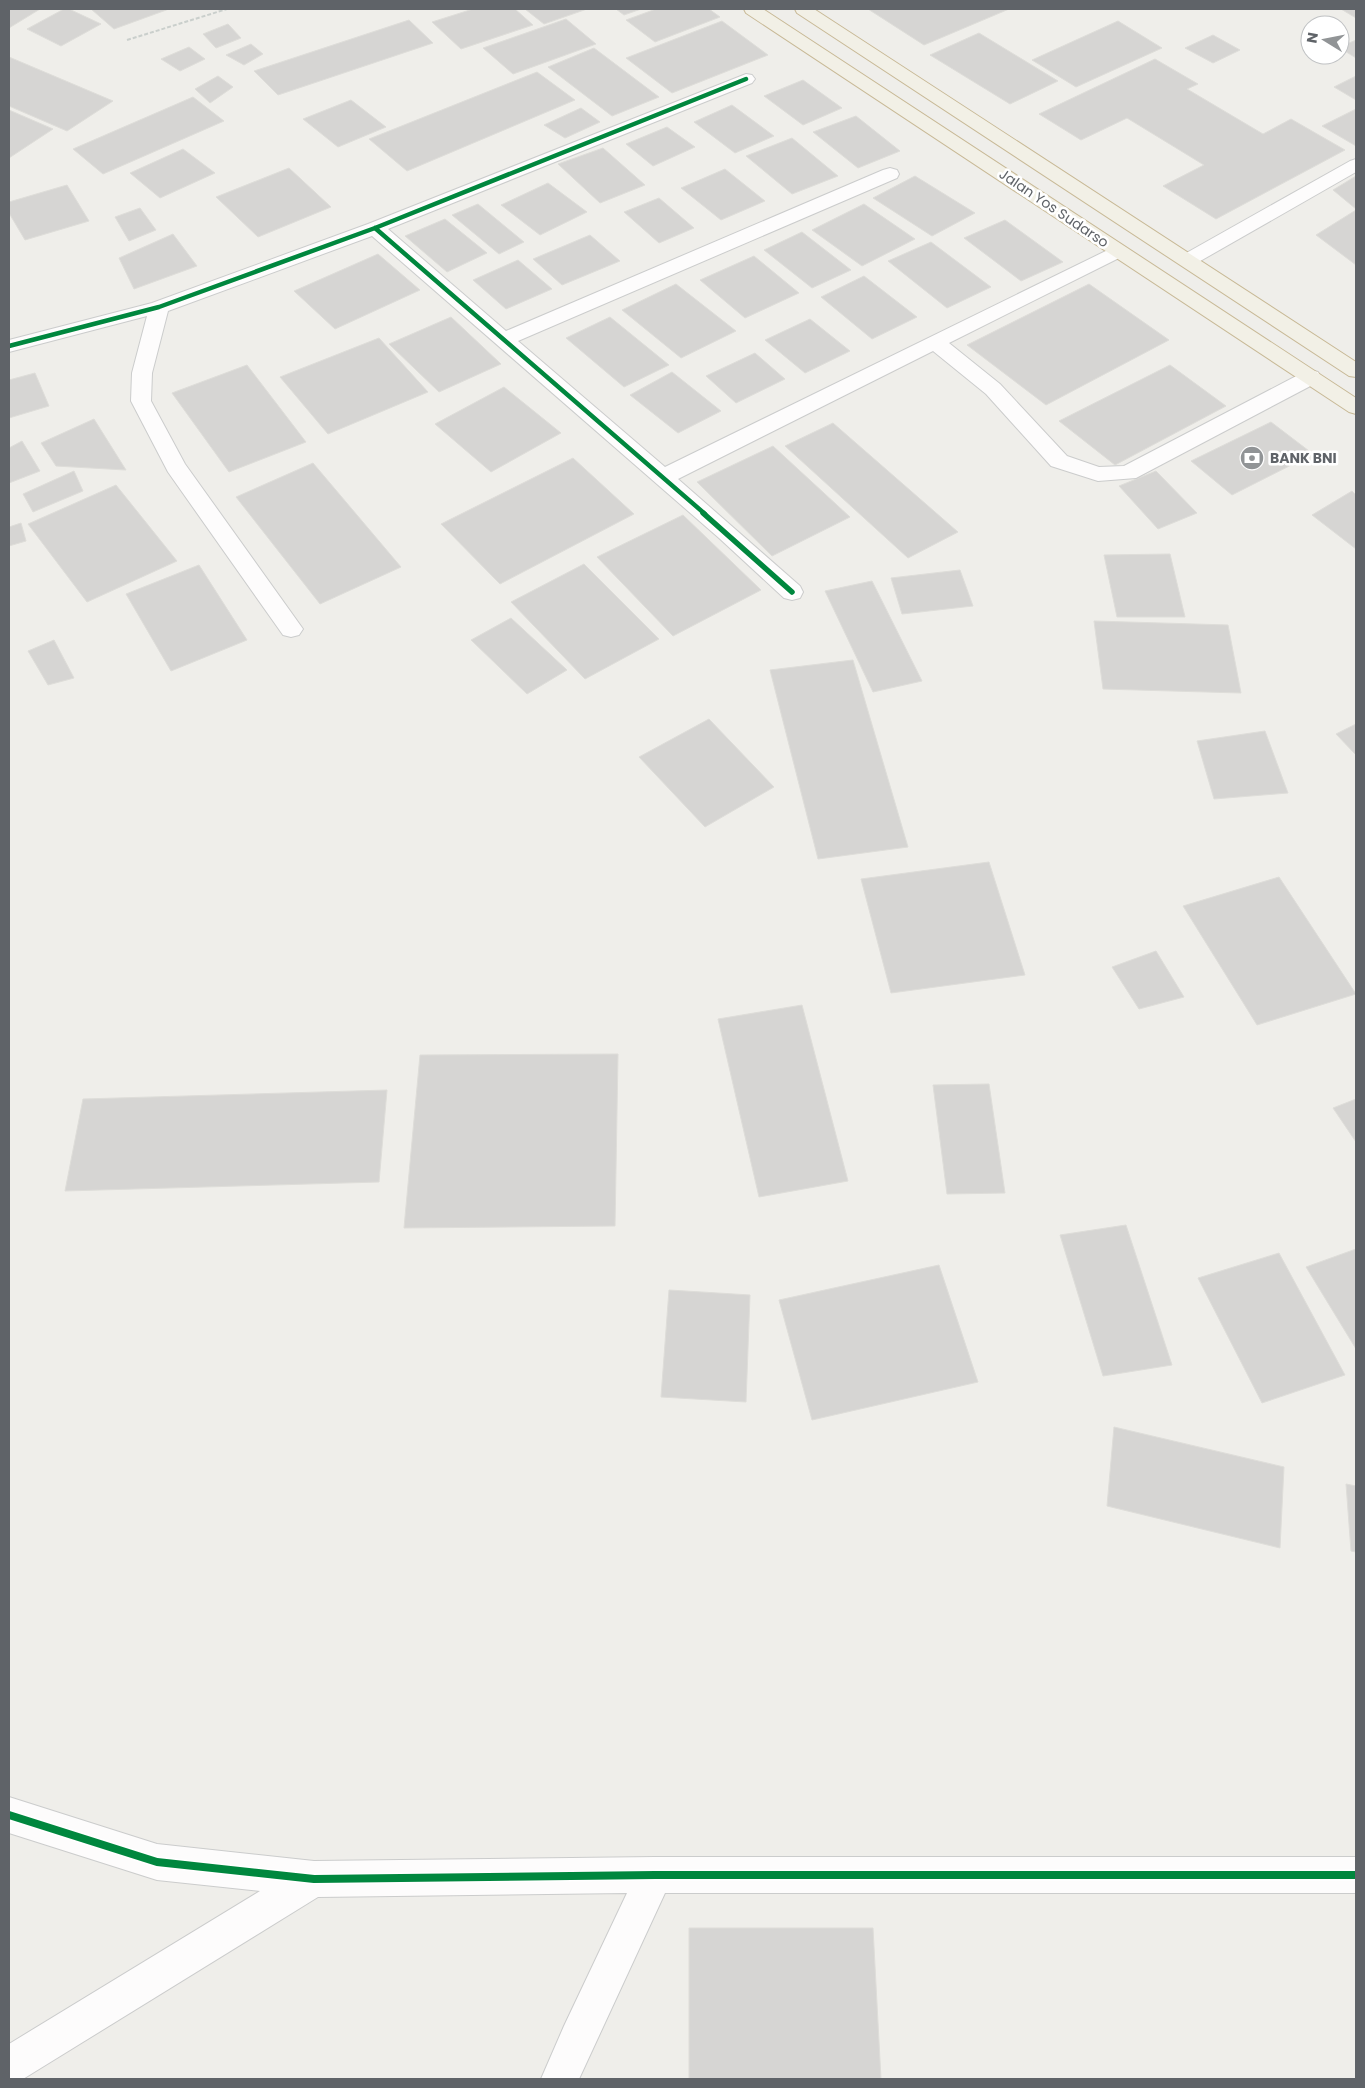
<svg xmlns="http://www.w3.org/2000/svg" width="1365" height="2088" viewBox="0 0 1365 2088" font-family="Poppins,sans-serif">
  <rect width="100%" height="100%" fill="#efeeea"/>
  <path fill="#d6d5d3" stroke="#deddd9" d="M9,9H40L9,28Z
    M64,9H69L101,24L61,46L27,29Z
    M91,9H169L114,29Z
    M473,9H515L533,25L461,49L432,22Z
    M525,9H587L544,24Z
    M616,9H641L624,15Z
    M656,9H709L720,17L655,42L626,20Z
    M868,9H1009L924,45Z
    M1341,9H1356V18Z
    M566,19L596,44L513,74L483,48Z
    M409,20L433,43L278,95L254,71Z
    M722,21L768,55L672,93L626,58Z
    M1118,21L1162,48L1076,87L1032,60Z
    M228,24L241,38L216,48L203,34Z
    M979,33L1058,81L1010,104L930,55Z
    M1213,35L1240,50L1213,63L1185,48Z
    M1356,40V58L1340,48V47Z
    M251,44L263,54L244,65L226,55Z
    M189,47L205,59L180,71L161,59Z
    M594,48L659,97L612,116L548,67Z
    M9,57L113,101L67,131L9,106Z
    M1155,59L1198,84L1187,89L1263,134L1291,119L1345,150L1216,219L1163,186L1204,165L1127,118L1081,140L1039,114Z
    M537,72L575,100L407,171L369,139Z
    M218,76L233,87L210,103L195,89Z
    M1356,76V100L1334,87Z
    M803,80L842,108L803,125L764,96Z
    M193,97L224,121L103,174L73,149Z
    M351,100L386,127L338,147L303,119Z
    M732,105L774,136L735,153L694,122Z
    M581,108L600,122L565,138L544,125Z
    M1356,109V146L1322,126Z
    M9,110L53,129L9,158Z
    M856,116L900,151L858,168L813,132Z
    M667,127L695,147L653,166L626,144Z
    M792,138L838,176L792,194L746,156Z
    M603,148L645,185L600,203L558,164Z
    M183,149L215,173L160,198L130,173Z
    M289,168L331,207L258,237L216,197Z
    M725,169L765,201L721,220L681,188Z
    M915,176L975,213L932,236L873,198Z
    M1356,176V209L1333,190Z
    M548,183L587,212L540,235L501,205Z
    M67,185L89,221L25,240L9,213V202Z
    M659,198L694,228L659,243L624,212Z
    M478,204L524,242L499,254L452,215Z
    M864,204L915,239L862,266L812,230Z
    M140,208L156,230L129,241L115,217Z
    M1356,210V265L1316,235Z
    M445,219L487,253L447,272L405,236Z
    M1005,220L1063,262L1021,281L964,238Z
    M802,232L851,270L812,288L764,250Z
    M173,234L197,266L134,289L119,258Z
    M590,235L620,261L562,285L533,259Z
    M931,242L991,287L947,308L888,261Z
    M378,254L420,290L335,329L294,291Z
    M754,256L799,293L745,318L700,280Z
    M518,260L552,289L506,309L473,280Z
    M864,276L917,317L872,339L821,297Z
    M676,284L736,331L681,358L622,310Z
    M1089,284L1169,340L1046,405L967,345Z
    M451,317L501,364L439,392L389,344Z
    M610,317L669,365L624,387L566,338Z
    M810,319L850,351L805,373L765,340Z
    M379,338L428,392L328,434L280,377Z
    M755,353L785,379L736,403L706,376Z
    M247,365L306,442L229,472L172,393Z
    M1170,365L1226,406L1115,465L1059,421Z
    M672,372L721,411L678,433L630,395Z
    M35,373L49,406L9,418V380Z
    M504,387L561,433L491,472L435,424Z
    M94,419L126,470L56,466L41,443Z
    M1271,422L1313,454L1232,495L1191,461Z
    M833,423L958,532L908,558L785,446Z
    M22,441L40,471L9,483V448Z
    M773,446L850,517L772,556L697,482Z
    M573,458L634,514L500,584L441,524Z
    M313,463L401,567L320,604L236,497Z
    M74,471L83,491L33,512L23,494Z
    M1156,471L1197,513L1158,529L1119,486Z
    M116,485L177,561L87,602L28,524Z
    M1352,491L1356,495V549L1312,515Z
    M683,515L761,590L673,636L597,557Z
    M21,523L26,541L9,546V527Z
    M1170,554L1185,617H1117L1104,555Z
    M584,564L659,639L585,679L511,602Z
    M199,565L247,640L171,671L126,594Z
    M960,570L973,606L902,614L891,578Z
    M872,581L922,681L873,692L825,591Z
    M511,618L567,670L527,694L471,640Z
    M1094,621L1228,625L1241,693L1103,689Z
    M54,640L74,678L48,685L28,651Z
    M853,660L908,847L818,859L770,670Z
    M709,719L774,787L705,827L639,757Z
    M1356,724V755L1336,734Z
    M1265,731L1288,793L1214,799L1197,741Z
    M989,862L1025,975L891,993L861,879Z
    M1279,877L1356,994L1257,1025L1183,906Z
    M1156,951L1184,997L1139,1009L1112,967Z
    M802,1005L848,1181L759,1197L718,1019Z
    M618,1054L615,1226L404,1228L420,1055Z
    M989,1084L1005,1193L947,1194L933,1085Z
    M387,1090L379,1182L65,1191L83,1099Z
    M1356,1099V1142L1333,1108Z
    M1126,1225L1172,1365L1103,1376L1060,1235Z
    M1356,1249V1349L1306,1267Z
    M1279,1253L1345,1375L1262,1403L1198,1278Z
    M939,1265L978,1382L812,1420L779,1300Z
    M669,1290L750,1295L746,1402L661,1397Z
    M1114,1427L1284,1467L1280,1548L1107,1506Z
    M1346,1484L1356,1486V1552L1351,1551Z
    M689,1928H873L881,2079H689Z"/>
  <g fill="none" stroke-linecap="round" stroke-linejoin="round">
    <g stroke="#cbcccc" stroke-width="2">
      <path id="minor" d="M746,74L752,75L755,79L752,83L388,229L506,331L883,170L890,168L897,170L899,174L897,178L518,341L665,467L1118,245L1125,247L1128,251L1125,255L949,343L1000,384L1067,456L1099,467L1124,466L1304,372L1311,370L1318,372L1321,377L1318,382L1136,478L1098,481L1051,466L986,394L933,351L678,479L800,586L803,592L800,598L792,600L784,598L719,538L372,236L168,311L152,373L151,401L185,464L303,629L299,635L291,637L283,635L168,472L131,401L132,373L147,316L9,352V340L152,303L368,224Z
        M1356,159V172L1195,264L1188,266L1181,264L1178,260L1181,256L1350,161Z
        M9,1797L157,1844L314,1861L655,1857H1356V1893H665L579,2079H541L564,2026L627,1893L318,1897L23,2079H9V2044L260,1891L157,1880L9,1833Z"/>
    </g>
    <g stroke="#c8b996" stroke-width="2">
      <path id="trunk" d="M744,9H763L1356,398V414L1349,412L746,13Z
        M795,9H814L1356,362V377L1349,376L797,13Z"/>
    </g>
    <path stroke="#cacfcc" stroke-width="2" stroke-dasharray="4 2" stroke-linecap="butt" d="M127,40L227,9"/>
    <use href="#minor" fill="#fdfcfc" fill-rule="evenodd"/>
    <use href="#trunk" fill="#f2f0e6" fill-rule="evenodd"/>
    <g stroke="#fff" stroke-width="6">
      <path id="cycleway-far2" d="M375,228L705,514
        M9,346L159,307L375,228L746,79"/>
    </g>
    <g stroke="#fff" stroke-width="9">
      <path id="cycleway-far1" d="M703,513L792,592"/>
    </g>
    <g stroke="#fff" stroke-width="11">
      <path id="cycleway" d="M9,1815L157,1862L314,1879L655,1875H1356"/>
    </g>
    <use href="#cycleway-far2" stroke="#00873e" stroke-width="4.5"/>
    <use href="#cycleway-far1" stroke="#00873e" stroke-width="5.5"/>
    <use href="#cycleway" stroke="#00873e" stroke-width="8"/>
  </g>
  <defs>
    <g id="bank-disc" transform="scale(1.25)"><circle r="9.5" fill="#919496" stroke="#fff"/><path d="M-6-4H6V4H-6ZM0-2.3a2.3 2.3 0 1 0 0 4.6a2.3 2.3 0 1 0 0-4.6Z" fill="#fff"/></g>
  </defs>
  <g fill-rule="evenodd">
    <use href="#bank-disc" x="1252" y="458"/>
  </g>
  <g text-anchor="middle" stroke-width="5" stroke-linejoin="round" paint-order="stroke">
    <g font-size="14" fill="#5f6368" stroke="#fff">
      <text transform="translate(1054 208) rotate(34)" y="5">Jalan Yos Sudarso</text>
    </g>
    <g font-size="14" font-weight="bold" fill="#5f6368" stroke="#fff" text-anchor="start">
      <text x="1270" y="463">BANK BNI</text>
    </g>
  </g>
  <rect width="1365" height="2088" fill="none" stroke="#5f6368" stroke-width="20"/>
  <g transform="translate(1325 40) rotate(280)"><circle r="24" fill="#ffffff" stroke="#bfc1c3"/>
  <path d="M0-4L9 19L0 12L-9 19Z" fill="#919496"/>
  <text y="-8" font-size="14" font-weight="bold" text-anchor="middle" fill="#5f6368">N</text>
  </g>
</svg>
